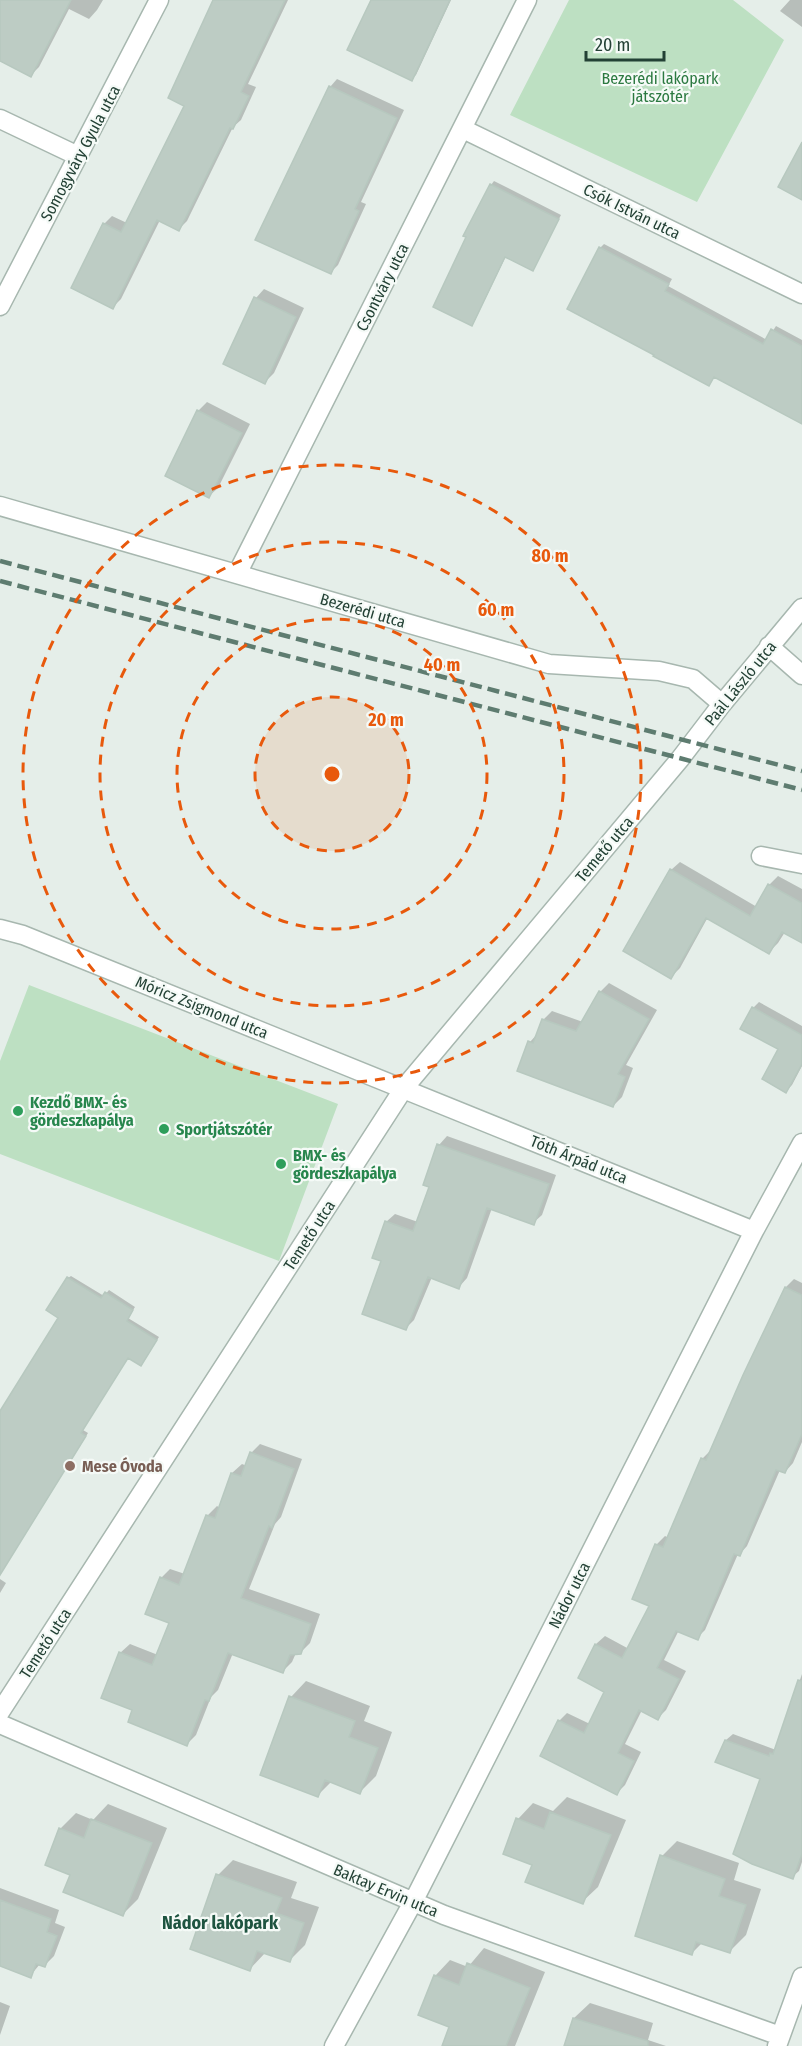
<svg xmlns="http://www.w3.org/2000/svg" width="802" height="2046" viewBox="0 0 802 2046" font-family="'Fira Sans Condensed',sans-serif">
  <rect width="100%" height="100%" fill="#e5eee9"/>
  <path fill="#bde0c2" d="M569,0H733L784,40L697,202L510,115Z
    M29,985L338,1104L279,1261L0,1154V1061Z"/>
  <path fill="#0003" d="M0,0H103L97,10L89,19L69,9L39,67L31,75L0,59Z
    M214,0H288L248,84L256,87L241,120L233,127L187,221L179,229L160,220L121,299L113,307L104,224L112,216L127,223L186,105Z
    M373,0H451L416,75L411,79Z
    M790,0H802V27L780,11Z
    M337,79L404,110L361,202L366,204L338,265L330,273V87Z
    M494,181L561,215L533,269L506,256L475,320L471,324L491,185Z
    M604,244L672,279L668,286L767,340L776,326L802,340V423L715,376L709,385L600,248Z
    M264,289L304,308L274,373L265,382L256,298Z
    M207,402L250,424L218,488L209,496L198,411Z
    M680,862L757,907L769,885L778,876L802,889V941L785,932L778,943L769,952L708,917L680,968L671,977V870Z
    M609,983L657,1010L626,1065L633,1068L622,1097L613,1106L530,1042L538,1033L543,1020L552,1011L583,1022L600,992Z
    M759,1002L802,1026V1066L792,1085L786,1091L780,1048L753,1008Z
    M447,1136L556,1175L542,1215L533,1223L492,1208L467,1278L459,1287L432,1277L414,1320L406,1328L383,1260L386,1222L395,1214L418,1222L431,1186L439,1145Z
    M71,1276L104,1296L109,1290L135,1307L128,1318L159,1337L143,1362L128,1357L83,1430L88,1433L0,1574V1414L60,1317L68,1278Z
    M794,1279L802,1283V1442L793,1463L785,1472L780,1470L747,1546L739,1555L738,1554L705,1630L697,1638L679,1630L664,1660L686,1671L666,1710L658,1718L642,1710L625,1744L641,1752L625,1785L617,1793L559,1721L567,1713L590,1724L606,1691L580,1678L596,1644L605,1636L629,1649L651,1605L656,1545L665,1536L669,1538L703,1458L711,1450L786,1287Z
    M260,1444L302,1459L281,1517L275,1524L249,1589L320,1614L310,1643L300,1653H296L292,1662L283,1671L233,1653L218,1690L211,1697L196,1735L187,1744L134,1709L120,1653L130,1644L158,1655L171,1622L161,1578L170,1569L185,1574L207,1516L217,1506L220,1508L232,1473L242,1464L247,1466L251,1453Z
    M0,1579L6,1583L0,1593Z
    M802,1674V1862L799,1871L792,1877L762,1778L717,1761L726,1740L733,1734L776,1750Z
    M306,1681L370,1706L364,1721L392,1732L376,1776L360,1792L332,1781L318,1795L291,1697Z
    M567,1797L626,1820L598,1887L582,1902L534,1864L518,1819L533,1803L553,1811Z
    M108,1804L167,1828L138,1899L123,1914L60,1829L76,1813L93,1820Z
    M677,1841L739,1863L734,1880L761,1889L746,1935L730,1951L703,1942L692,1953L662,1856Z
    M233,1860L297,1882L291,1898L319,1907L305,1945L289,1961L265,1953L250,1969L218,1875Z
    M0,1888L59,1910L55,1923L65,1927L54,1956L45,1965L40,1964L30,1976L0,1965Z
    M484,1948L545,1972L515,2046H453L451,2027L435,1976L450,1960L468,1967Z
    M0,2002L10,2006L0,2035Z
    M590,2003L653,2023L648,2040L666,2046H564L574,2018Z"/>
  <path fill="#bdccc4" stroke="#b7c8bf" stroke-width="1.5" d="M0,0H71L31,77L0,61Z
    M213,0H285L241,92L249,96L233,129L230,128L179,231L157,220L113,309L71,288L103,223L121,232L184,106L168,98Z
    M371,0H450L412,81L347,50Z
    M329,86L397,118L355,209L359,211L331,274L255,240Z
    M802,142V200L778,187Z
    M490,184L559,219L533,271L505,257L472,326L433,307L466,237L463,236Z
    M599,247L669,284L665,291L763,344L771,329L802,346V424L714,377L709,386L653,356L654,355L567,309Z
    M254,297L296,317L265,384L223,364Z
    M197,410L242,433L209,498L165,476Z
    M670,869L750,916L768,884L802,903V943L782,932L769,954L706,918L671,979L623,951Z
    M599,991L649,1019L618,1074L625,1077L613,1107L517,1071L528,1041L533,1043L542,1019L576,1031Z
    M752,1007L802,1035V1064L786,1093L762,1079L778,1049L740,1029Z
    M437,1144L549,1184L534,1225L487,1208L459,1289L428,1277L406,1330L362,1314L381,1261L372,1258L385,1221L413,1231L429,1187L423,1185Z
    M67,1277L101,1298L105,1292L133,1310L127,1321L157,1340L141,1366L128,1358L81,1433L86,1436L0,1575V1411L58,1318L46,1310Z
    M785,1287L802,1295V1434L785,1473L776,1470L740,1556L734,1554L698,1640L676,1631L657,1668L679,1679L658,1720L639,1710L618,1753L634,1761L617,1795L540,1756L558,1720L584,1733L604,1692L578,1678L595,1644L622,1658L649,1606L632,1599L655,1544L663,1547L701,1458L706,1460L743,1375Z
    M250,1452L294,1469L272,1528L269,1526L241,1598L311,1624L301,1654L290,1655L283,1673L228,1653L209,1701L205,1700L187,1746L128,1722L132,1710L101,1698L119,1652L152,1665L169,1623L145,1614L160,1577L179,1585L206,1515L215,1518L231,1473L241,1476Z
    M798,1680L802,1681V1854L793,1879L752,1864L733,1854L760,1779L715,1762L725,1740L769,1756L770,1753L773,1754Z
    M289,1696L355,1721L349,1737L378,1748L360,1794L325,1780L318,1797L260,1775Z
    M550,1812L611,1835L583,1904L525,1882L532,1865L503,1854L516,1818L544,1829Z
    M91,1819L152,1843L123,1916L63,1892L70,1875L45,1865L59,1828L84,1838Z
    M660,1855L725,1879L719,1896L746,1905L730,1953L696,1942L692,1955L635,1936Z
    M216,1874L282,1898L276,1913L304,1923L290,1962L257,1951L250,1971L190,1949Z
    M0,1900L51,1919L47,1932L57,1936L45,1967L36,1964L31,1978L0,1966Z
    M467,1963L530,1988L506,2046H442L449,2027L418,2015L434,1975L459,1985Z
    M573,2018L648,2041V2046H564Z"/>
  <g fill="none" stroke-linecap="round" stroke-linejoin="round">
    <g stroke="#a7b7af" stroke-width="21">
      <path id="minor" d="M0,119L78,156
        M463,129L802,294
        M0,306L159,0
        M0,506L549,664L659,671L693,679L722,704
        M237,574L527,0
        M769,646L802,675
        M761,856L802,864
        M0,929L23,935L754,1231
        M0,1712L404,1088L680,759L722,704L802,608
        M0,1724L444,1915L780,2036
        M334,2046L413,1902L754,1231L802,1143
        M777,2046L802,1977"/>
    </g>
    <use href="#minor" stroke="#fff" stroke-width="18"/>
    <path stroke="#5e7c70" stroke-width="4.5" stroke-dasharray="12 6" stroke-linecap="butt" d="M0,561L802,771
      M0,581L802,790"/>
  </g>
  <circle cx="332" cy="774" r="77" fill="#e8590c" fill-opacity=".12"/>
  <g fill="none" stroke="#e8590c" stroke-width="3" stroke-dasharray="10 8">
    <circle cx="332" cy="774" r="77"/>
    <circle cx="332" cy="774" r="155"/>
    <circle cx="332" cy="774" r="232"/>
    <circle cx="332" cy="774" r="309"/>
  </g>
  <g fill="#2e9e5b" stroke="#f5faf7" stroke-width="2">
    <circle cx="18" cy="1111" r="6"/>
    <circle cx="164" cy="1129" r="6"/>
    <circle cx="281" cy="1164" r="6"/>
  </g>
  <circle fill="#8d6e63" stroke="#f5faf7" stroke-width="2" cx="70" cy="1466" r="6"/>
  <g text-anchor="middle" stroke-width="4.5" stroke-linejoin="round" paint-order="stroke">
    <g font-size="16" fill="#2b7940" stroke="#f5faf7">
      <text x="660" y="84">Bezerédi lakópark<tspan x="660" dy="18">játszótér</tspan></text>
    </g>
    <g font-size="16" fill="#234135" stroke="#f5faf7">
      <text transform="translate(80 153) rotate(-62)" y="6">Somogyváry Gyula utca</text>
      <text transform="translate(632 211) rotate(26)" y="6">Csók István utca</text>
      <text transform="translate(382 287) rotate(-63)" y="6">Csontváry utca</text>
      <text transform="translate(363 610) rotate(16)" y="6">Bezerédi utca</text>
      <text transform="translate(740 683) rotate(-51)" y="6">Paál László utca</text>
      <text transform="translate(604 849) rotate(-50)" y="6">Temető utca</text>
      <text transform="translate(202 1007) rotate(22)" y="6">Móricz Zsigmond utca</text>
      <text transform="translate(579 1159) rotate(22)" y="6">Tóth Árpád utca</text>
      <text transform="translate(309 1235) rotate(-57)" y="6">Temető utca</text>
      <text transform="translate(569 1595) rotate(-63)" y="6">Nádor utca</text>
      <text transform="translate(45 1643) rotate(-57)" y="6">Temető utca</text>
      <text transform="translate(386 1890) rotate(23)" y="6">Baktay Ervin utca</text>
    </g>
    <g font-size="16" font-weight="bold" fill="#27864d" stroke="#f5faf7" text-anchor="start">
      <text x="30" y="1108">Kezdő BMX- és<tspan x="30" dy="18">gördeszkapálya</tspan></text>
      <text x="176" y="1135">Sportjátszótér</text>
      <text x="293" y="1161">BMX- és<tspan x="293" dy="18">gördeszkapálya</tspan></text>
    </g>
    <g font-size="16" font-weight="bold" fill="#785e54" stroke="#f5faf7" text-anchor="start">
      <text x="82" y="1472">Mese Óvoda</text>
    </g>
    <g font-size="18" font-weight="bold" fill="#1e5440" stroke="#f5faf7">
      <text x="220" y="1929">Nádor lakópark</text>
    </g>
  </g>
  <circle cx="332" cy="774" r="9" fill="#e8590c" stroke="#f5faf7" stroke-width="3"/>
  <g font-size="18" text-anchor="middle" font-weight="bold" fill="#e8590c" stroke="#f5faf7" stroke-width="4.5" stroke-linejoin="round" paint-order="stroke">
    <text x="550" y="562">80 m</text>
    <text x="496" y="616">60 m</text>
    <text x="442" y="671">40 m</text>
    <text x="386" y="726">20 m</text>
  </g>
  <path d="M586 51v9h78v-9" fill="none" stroke="#234135" stroke-width="3"/>
  <text x="595" y="51" font-size="18" fill="#234135" stroke="#f5faf7" stroke-width="4.5" paint-order="stroke">20 m</text>
</svg>
